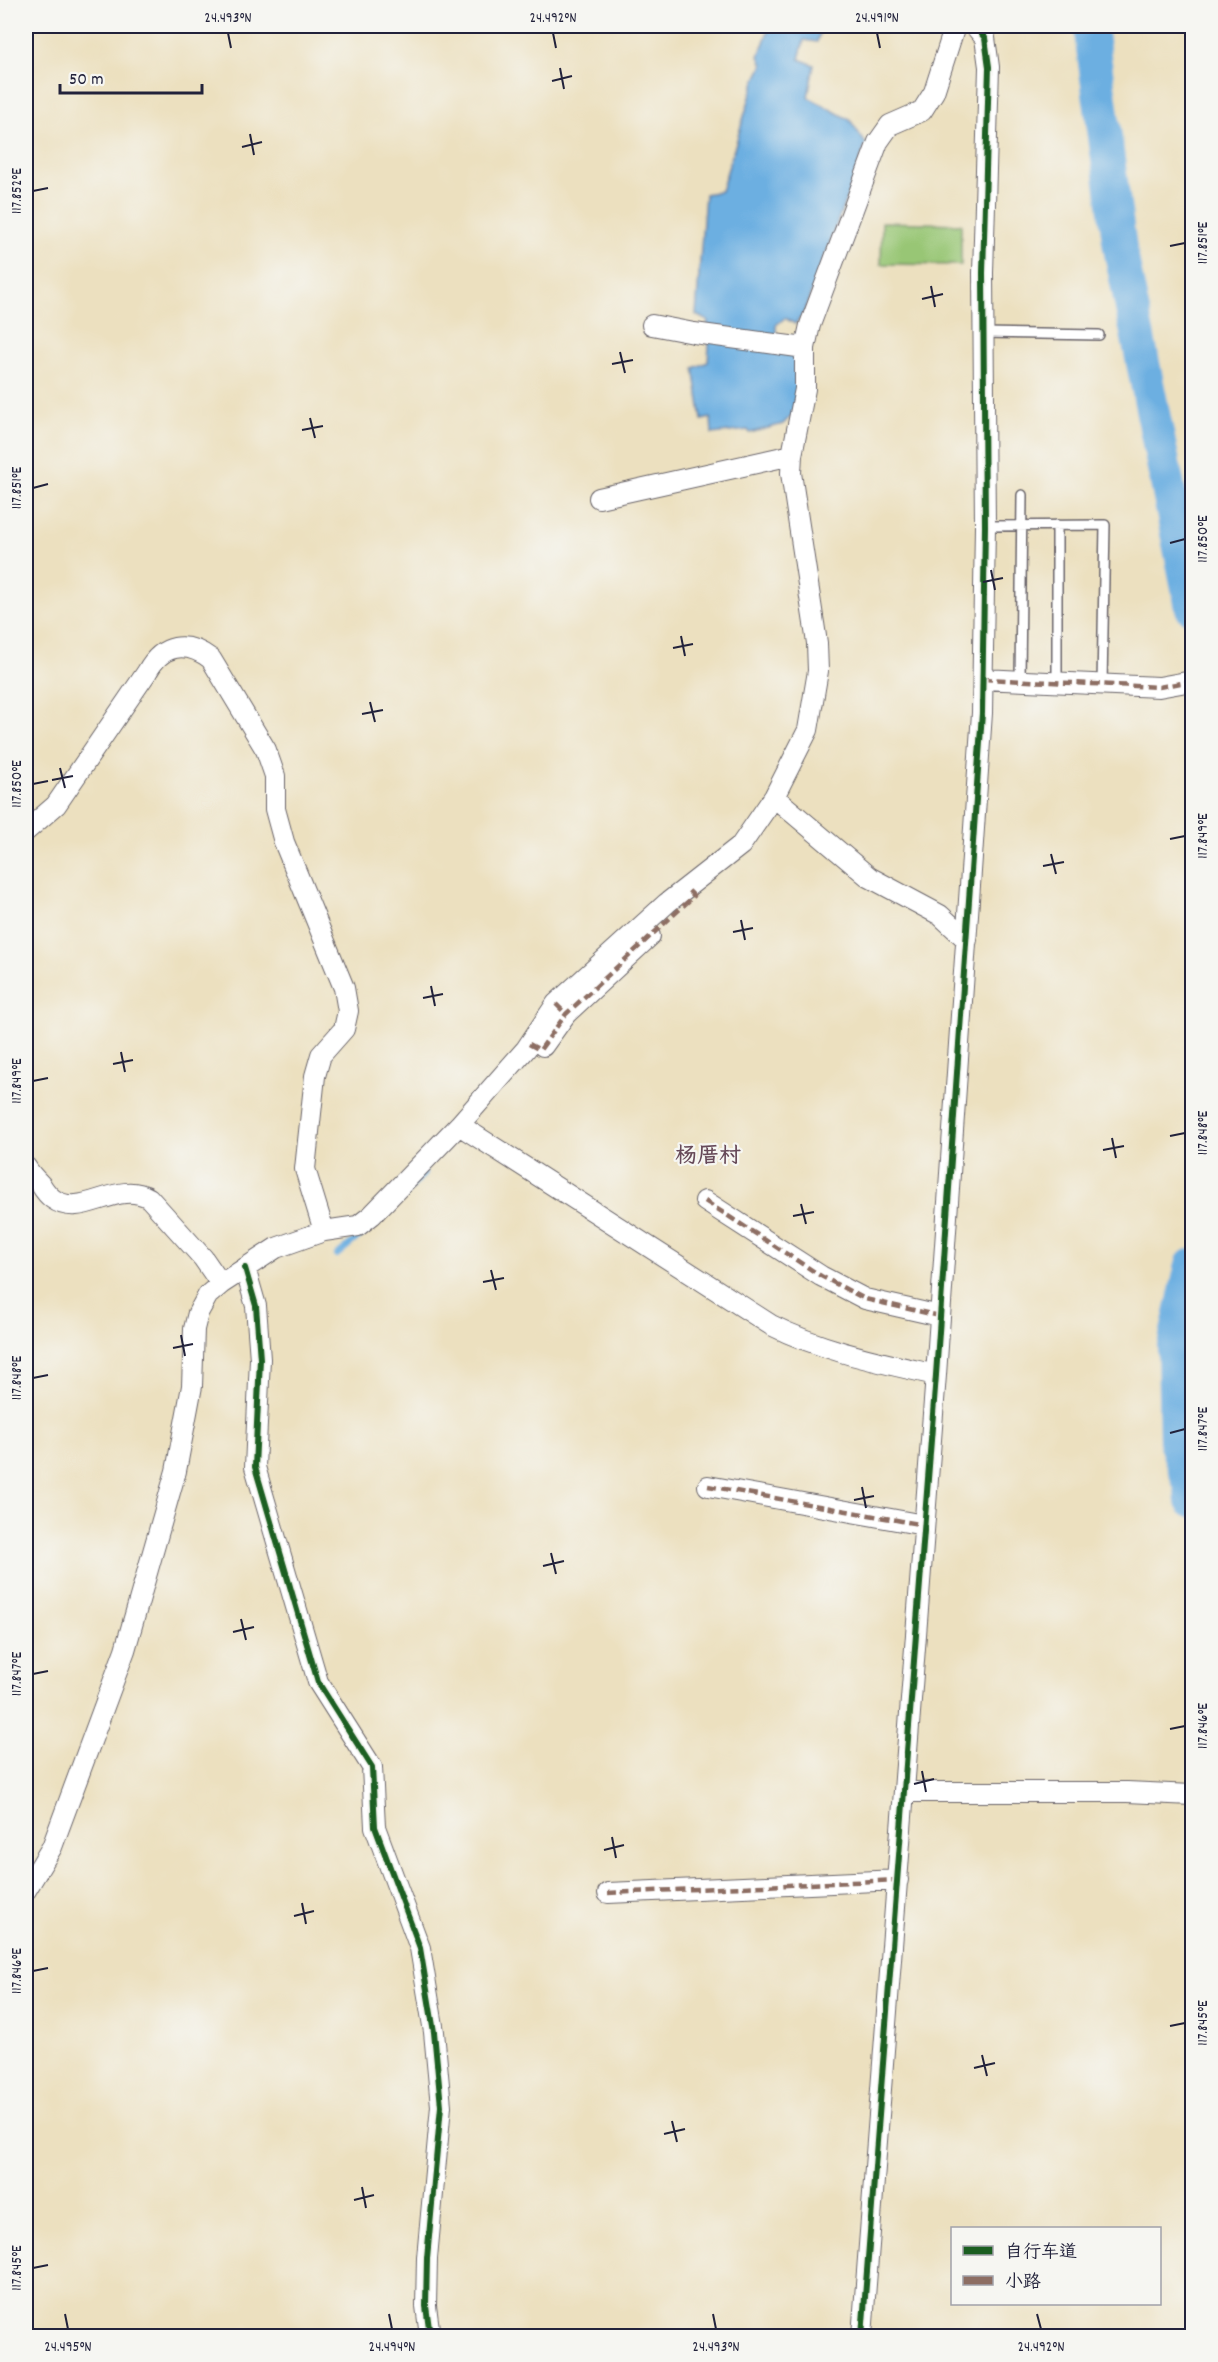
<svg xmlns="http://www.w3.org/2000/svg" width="1218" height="2362" viewBox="0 0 1218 2362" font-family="Dekko,'LXGW WenKai TC',sans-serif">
  <rect width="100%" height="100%" fill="#f6f6f2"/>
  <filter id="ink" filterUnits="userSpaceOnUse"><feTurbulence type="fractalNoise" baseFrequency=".0167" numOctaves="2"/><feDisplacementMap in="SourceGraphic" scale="12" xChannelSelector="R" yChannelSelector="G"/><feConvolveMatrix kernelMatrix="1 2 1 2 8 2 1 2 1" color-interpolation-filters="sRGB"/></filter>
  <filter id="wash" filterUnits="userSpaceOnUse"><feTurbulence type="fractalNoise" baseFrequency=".008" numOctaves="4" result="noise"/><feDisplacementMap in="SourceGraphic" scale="24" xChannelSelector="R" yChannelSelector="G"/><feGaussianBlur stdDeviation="1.35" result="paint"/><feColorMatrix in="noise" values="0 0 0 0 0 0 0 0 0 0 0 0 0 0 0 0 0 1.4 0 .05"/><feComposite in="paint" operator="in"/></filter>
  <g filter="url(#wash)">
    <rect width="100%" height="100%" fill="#ece0bf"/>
    <path fill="#98c675" stroke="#5d7458" stroke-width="1.5" d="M882,222L961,224V265L881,264Z"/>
    <path fill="#6cafe1" stroke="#47688e" stroke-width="1.5" d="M770,26H822L817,42L804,40L799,59L814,65L808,97L850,120L866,144L803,315L795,324L785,318L776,325V335L793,353L801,366L794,413L783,424L750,433L748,430L712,434L711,418L702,420L694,368L708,362L709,345L704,338L708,321L696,315L705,194L721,191L755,81L763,65L759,56Z"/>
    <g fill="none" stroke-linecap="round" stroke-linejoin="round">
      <path stroke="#6cafe1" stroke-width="6" d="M761,831L777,815
        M402,1197L424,1174
        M337,1255L366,1231"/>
      <path stroke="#6cafe1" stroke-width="34" d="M1090,26L1120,248L1192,608
        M1192,1265L1174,1346L1176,1444L1191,1487L1192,1501"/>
    </g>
  </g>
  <g filter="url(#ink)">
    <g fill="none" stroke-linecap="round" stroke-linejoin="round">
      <g stroke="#696469" stroke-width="12">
        <path id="lane" d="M984,333L1099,335
          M1057,525V682
          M985,526L1105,525L1102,684
          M1020,680L1022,495"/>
      </g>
      <g stroke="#696469" stroke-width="22">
        <path id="street" d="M652,325L694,333L805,348
          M599,498L792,455
          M983,679L1159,687L1192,681
          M774,797L869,877L940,915L967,940
          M26,831L56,805L147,672C162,644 186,640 211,659L266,750L275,776V809L284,842L344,988L348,1011L344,1029L321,1055L315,1076L305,1169L324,1231
          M543,1046L566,1014L650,936
          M459,1125L771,1325C823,1351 879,1362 936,1375
          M26,1167C30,1174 35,1179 41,1185C44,1190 49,1196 53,1199C82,1220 117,1179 149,1198L203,1258L221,1284L208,1295L198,1313L194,1329L192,1386L176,1471L125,1650L52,1847L26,1890
          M705,1201L821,1276L865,1299L940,1316
          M245,1268L256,1306L260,1359L255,1467L318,1682L372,1767L375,1827L420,1948L434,2032L441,2106L427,2258L426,2306L430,2336
          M221,1284L276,1248L324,1231L358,1226L372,1215L459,1125L526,1049L556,1004L667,903L741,845L774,797L808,730L818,671L817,643L791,473L792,455L805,389V348L810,325L878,142L890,125L922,111L934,92L955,26
          M708,1486L924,1525
          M904,1792H1127L1192,1795
          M608,1893L898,1880
          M862,2336L936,1375L982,713L985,526L983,273L989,67L985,38L975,26"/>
      </g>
      <use href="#lane" stroke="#fff" stroke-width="9"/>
      <use href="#street" stroke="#fff" stroke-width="20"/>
      <path stroke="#8d6e63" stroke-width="4.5" stroke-dasharray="9 4.5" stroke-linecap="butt" d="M983,679L1159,687L1192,681
        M556,1004L566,1014
        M529,1044L540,1050L566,1014L694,896L686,888
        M705,1201L821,1276L865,1299L940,1316
        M708,1486L924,1525
        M608,1893L898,1880"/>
      <g stroke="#f6f6f2" stroke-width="10">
        <path id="cycleway" d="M245,1268L256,1306L260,1359L255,1467L318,1682L372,1767L375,1827L420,1948L434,2032L441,2106L427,2258L426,2306L430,2336
          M862,2336L936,1375L982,713L985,526L983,273L989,67L985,38L975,26"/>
      </g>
      <use href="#cycleway" stroke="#1b5e20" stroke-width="6"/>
    </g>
  </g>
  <path fill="none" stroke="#22223b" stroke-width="2" d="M228,33L231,48M553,33L556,48M877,33L880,48M560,68L564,89M552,81L572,76M250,134L254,155M242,147L262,142M33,191L48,188M1170,246L1185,243M931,286L935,307M922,299L943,294M620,352L625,373M612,364L633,360M310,418L315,438M302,430L323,426M33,488L48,484M1170,543L1185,539M991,570L995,590M983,582L1003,578M681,636L685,656M673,648L693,644M370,702L375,722M362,714L383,710M60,768L65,788M52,780L73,776M33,784L48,781M1170,839L1185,836M1051,854L1056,874M1043,866L1064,862M741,920L745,940M733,932L753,928M431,986L435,1006M423,998L443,994M121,1052L125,1072M113,1064L133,1060M33,1081L48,1078M1170,1136L1185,1133M1112,1138L1116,1158M1103,1150L1124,1146M801,1204L806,1224M793,1216L814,1212M491,1270L496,1290M483,1282L504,1278M181,1335L185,1356M173,1348L193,1344M33,1378L48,1375M1170,1433L1185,1429M862,1487L866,1508M854,1500L874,1496M551,1553L556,1574M543,1566L564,1561M241,1619L246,1640M233,1632L254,1627M33,1674L48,1671M1170,1729L1185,1726M922,1771L926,1792M914,1784L934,1779M612,1837L616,1858M604,1850L624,1845M302,1903L306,1924M294,1916L314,1911M33,1971L48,1968M1170,2026L1185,2023M982,2055L987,2076M974,2068L995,2063M672,2121L677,2142M664,2134L685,2129M362,2187L366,2208M354,2200L374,2195M33,2268L48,2265M65,2314L68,2329M389,2314L392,2329M713,2314L716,2329M1037,2314L1041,2329"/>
  <g text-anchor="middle" stroke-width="4.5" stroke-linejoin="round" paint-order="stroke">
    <g font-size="22" font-weight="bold" fill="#674a59" stroke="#f6f6f2">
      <text x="708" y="1162">杨厝村</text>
    </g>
  </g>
  <rect width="1218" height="2362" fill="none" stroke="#f6f6f2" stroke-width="66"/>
  <rect x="951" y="2227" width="210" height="78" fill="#f6f6f2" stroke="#a1a1a9" stroke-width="1.5"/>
  <rect x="963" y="2246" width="30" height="9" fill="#1b5e20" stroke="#a1a1a9" stroke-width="1.5"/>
  <text x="1005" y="2257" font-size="18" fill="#22223b">自行车道</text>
  <rect x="963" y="2276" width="30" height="9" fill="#8d6e63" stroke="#a1a1a9" stroke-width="1.5"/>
  <text x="1005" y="2287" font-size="18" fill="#22223b">小路</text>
  <path d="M60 84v9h142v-9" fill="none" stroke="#22223b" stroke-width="3"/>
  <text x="69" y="84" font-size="18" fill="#22223b" stroke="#f6f6f2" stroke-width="4.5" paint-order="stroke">50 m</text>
  <rect x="33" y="33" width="1152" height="2296" fill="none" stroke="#22223b" stroke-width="2"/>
  <g font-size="15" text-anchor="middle" fill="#22223b">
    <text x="228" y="22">24.493°N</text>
    <text x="553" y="22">24.492°N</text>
    <text x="877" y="22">24.491°N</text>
    <text transform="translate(16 191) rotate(-90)" y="5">117.852°E</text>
    <text transform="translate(1202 243) rotate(-90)" y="5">117.851°E</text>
    <text transform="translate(16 488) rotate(-90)" y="5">117.851°E</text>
    <text transform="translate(1202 539) rotate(-90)" y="5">117.850°E</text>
    <text transform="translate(16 784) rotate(-90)" y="5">117.850°E</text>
    <text transform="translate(1202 836) rotate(-90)" y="5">117.849°E</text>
    <text transform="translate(16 1081) rotate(-90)" y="5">117.849°E</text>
    <text transform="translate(1202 1133) rotate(-90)" y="5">117.848°E</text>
    <text transform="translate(16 1378) rotate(-90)" y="5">117.848°E</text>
    <text transform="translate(1202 1429) rotate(-90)" y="5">117.847°E</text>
    <text transform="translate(16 1674) rotate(-90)" y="5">117.847°E</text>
    <text transform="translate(1202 1726) rotate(-90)" y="5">117.846°E</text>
    <text transform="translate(16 1971) rotate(-90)" y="5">117.846°E</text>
    <text transform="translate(1202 2023) rotate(-90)" y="5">117.845°E</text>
    <text transform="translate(16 2268) rotate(-90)" y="5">117.845°E</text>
    <text x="68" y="2351">24.495°N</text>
    <text x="392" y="2351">24.494°N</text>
    <text x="716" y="2351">24.493°N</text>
    <text x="1041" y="2351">24.492°N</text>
  </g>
</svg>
